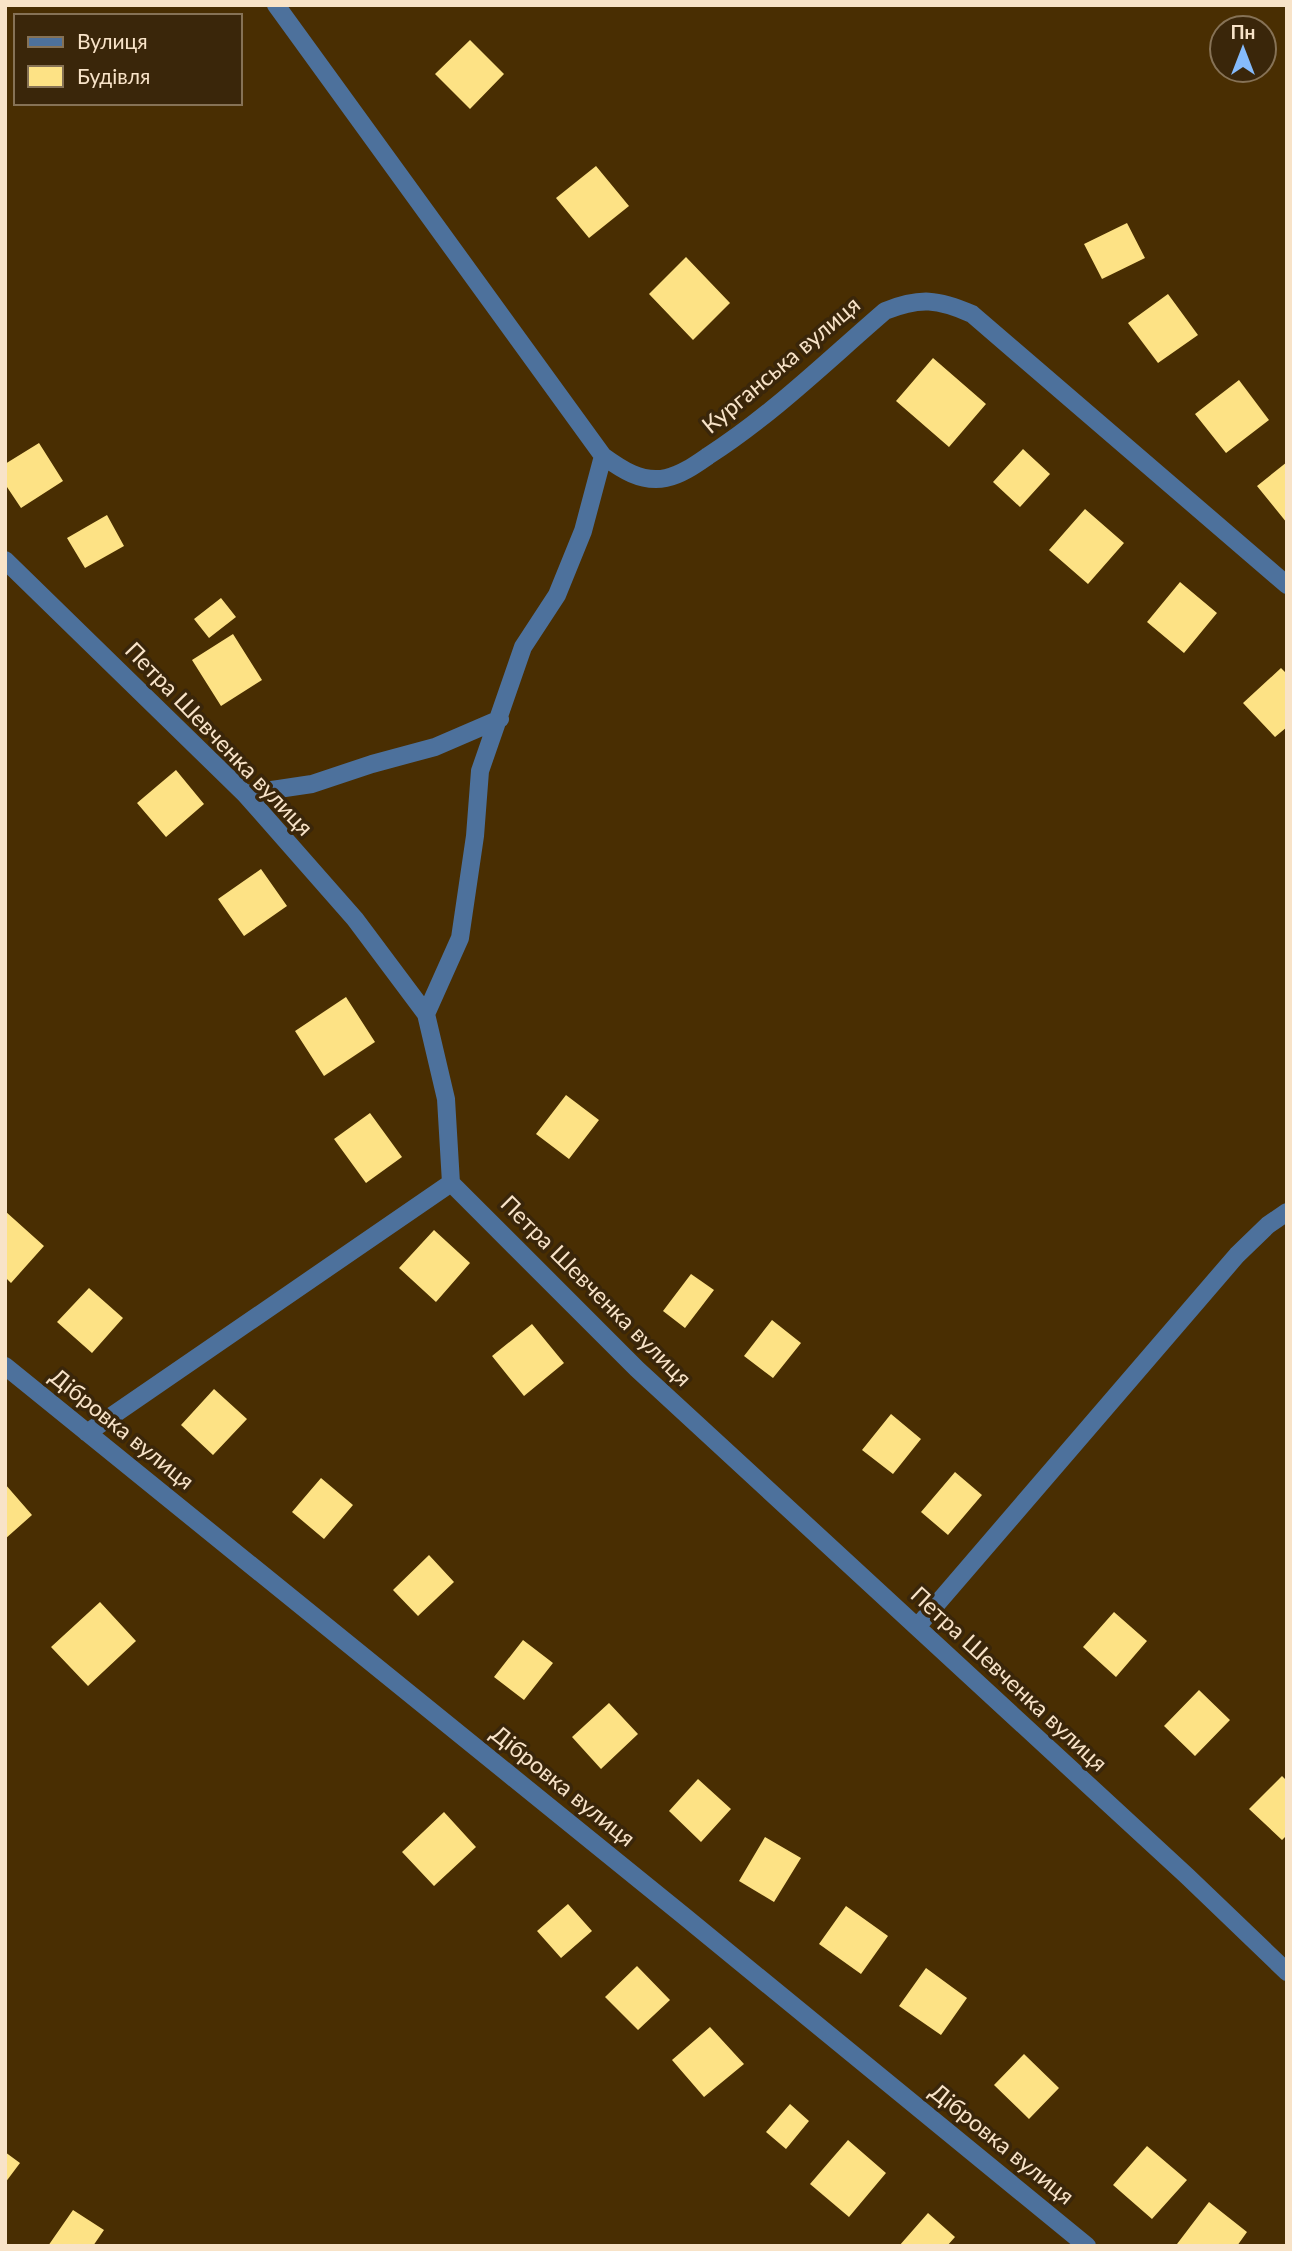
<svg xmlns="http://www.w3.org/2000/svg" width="1292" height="2251" viewBox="0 0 1292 2251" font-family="Lato,sans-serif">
  <rect width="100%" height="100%" fill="#492e02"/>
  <path fill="#fde285" d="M470,40L504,74L470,109L435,74Z
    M596,166L629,206L589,238L556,198Z
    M1127,223L1145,258L1102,279L1084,244Z
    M686,257L730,303L693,340L649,294Z
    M1168,294L1198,335L1158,363L1128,323Z
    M933,358L986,404L949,447L896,401Z
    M1239,380L1269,420L1226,453L1195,414Z
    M39,443L63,481L21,508L5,484V464Z
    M1023,449L1050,474L1020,507L993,482Z
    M1287,462V523L1257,486Z
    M1085,509L1124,543L1088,584L1049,550Z
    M107,515L124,546L85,568L67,538Z
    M1180,582L1217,613L1184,653L1147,622Z
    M221,598L236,617L209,638L194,619Z
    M233,634L262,680L221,706L192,660Z
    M1281,668L1287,674V727L1275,737L1243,703Z
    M176,770L204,804L166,837L137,803Z
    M261,869L287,906L244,936L218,899Z
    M346,997L375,1042L324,1076L295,1031Z
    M566,1095L599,1120L569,1159L536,1134Z
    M370,1113L402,1157L366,1183L334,1139Z
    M5,1211L44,1246L11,1283L5,1277Z
    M434,1230L470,1263L436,1302L399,1268Z
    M691,1274L714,1290L685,1328L663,1311Z
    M89,1288L123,1318L92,1353L57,1322Z
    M772,1320L801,1343L773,1378L744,1356Z
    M532,1324L564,1363L524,1396L492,1356Z
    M214,1389L247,1419L213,1455L181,1425Z
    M891,1414L921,1439L893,1474L862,1450Z
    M955,1472L982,1495L948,1535L921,1512Z
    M321,1478L353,1505L324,1539L292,1512Z
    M5,1484L32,1515L5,1539Z
    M429,1555L454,1582L418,1616L393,1590Z
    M100,1602L136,1641L88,1686L51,1647Z
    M1114,1612L1147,1641L1116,1677L1083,1647Z
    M523,1640L553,1663L524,1700L494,1677Z
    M1199,1690L1230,1720L1195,1756L1164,1726Z
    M609,1703L638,1734L601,1769L572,1737Z
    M1282,1776L1287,1781V1835L1282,1840L1249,1809Z
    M698,1779L731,1809L701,1842L669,1811Z
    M444,1812L476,1847L434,1886L402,1852Z
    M765,1837L801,1858L774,1902L739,1881Z
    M568,1904L592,1931L561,1958L537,1931Z
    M846,1906L888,1936L861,1974L819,1944Z
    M637,1966L670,2000L638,2030L605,1997Z
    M926,1968L967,1998L941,2035L899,2006Z
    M710,2027L744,2064L704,2097L672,2060Z
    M1024,2054L1059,2088L1029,2119L994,2085Z
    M790,2104L809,2121L786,2149L766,2132Z
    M848,2140L886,2173L849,2217L810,2184Z
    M1147,2146L1187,2180L1152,2219L1113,2185Z
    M5,2152L20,2163L5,2183Z
    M1209,2202L1247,2232L1237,2246H1179L1177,2244Z
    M73,2210L104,2230L93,2246H48Z
    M928,2213L955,2237L947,2246H899Z"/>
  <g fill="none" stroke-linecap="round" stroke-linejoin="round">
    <path stroke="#4d719c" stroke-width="18" d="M276,5L603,456C621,469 641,483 666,478C681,475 695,465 708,456C772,415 828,360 885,311C920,297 938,299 972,314L1287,585
      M5,560L245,794L355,919L426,1014L446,1099L451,1183L637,1369L1187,1876L1287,1972
      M245,794L312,784L372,764L435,747L500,719
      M426,1014L460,938L475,836L480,771L523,647L557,595L583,531L603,456
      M5,1366L684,1916L1087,2246
      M87,1433L451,1183
      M917,1627L1237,1255L1268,1225L1287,1212"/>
  </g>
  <g text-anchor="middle" stroke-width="7" stroke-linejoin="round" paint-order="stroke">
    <g font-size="23" fill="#f8e3c8" stroke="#3a260a">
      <text transform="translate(781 365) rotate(-40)" y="8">Курганська вулиця</text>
      <text transform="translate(219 739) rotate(46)" y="8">Петра Шевченка вулиця</text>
      <text transform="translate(596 1291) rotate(45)" y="8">Петра Шевченка вулиця</text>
      <text transform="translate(122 1429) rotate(39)" y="8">Дібровка вулиця</text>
      <text transform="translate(1009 1679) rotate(43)" y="8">Петра Шевченка вулиця</text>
      <text transform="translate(563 1786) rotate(39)" y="8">Дібровка вулиця</text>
      <text transform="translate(1002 2144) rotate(39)" y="8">Дібровка вулиця</text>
    </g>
  </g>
  <rect width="1292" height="2251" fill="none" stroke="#f8e3c8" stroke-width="14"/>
  <rect x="14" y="14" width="228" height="91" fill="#3a260a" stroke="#867256" stroke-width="2"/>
  <rect x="28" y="37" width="35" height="10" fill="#4d719c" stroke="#867256" stroke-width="2"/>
  <text x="77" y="49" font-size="21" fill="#f8e3c8">Вулиця</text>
  <rect x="28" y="66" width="35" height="21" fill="#fde285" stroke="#867256" stroke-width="2"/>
  <text x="77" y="84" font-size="21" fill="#f8e3c8">Будівля</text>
  <g transform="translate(1243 49)"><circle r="33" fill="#3a260a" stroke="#867256" stroke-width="2"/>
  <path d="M0-5L12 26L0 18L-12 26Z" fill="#86bbfb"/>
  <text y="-10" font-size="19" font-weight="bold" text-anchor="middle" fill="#f8e3c8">Пн</text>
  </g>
</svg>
